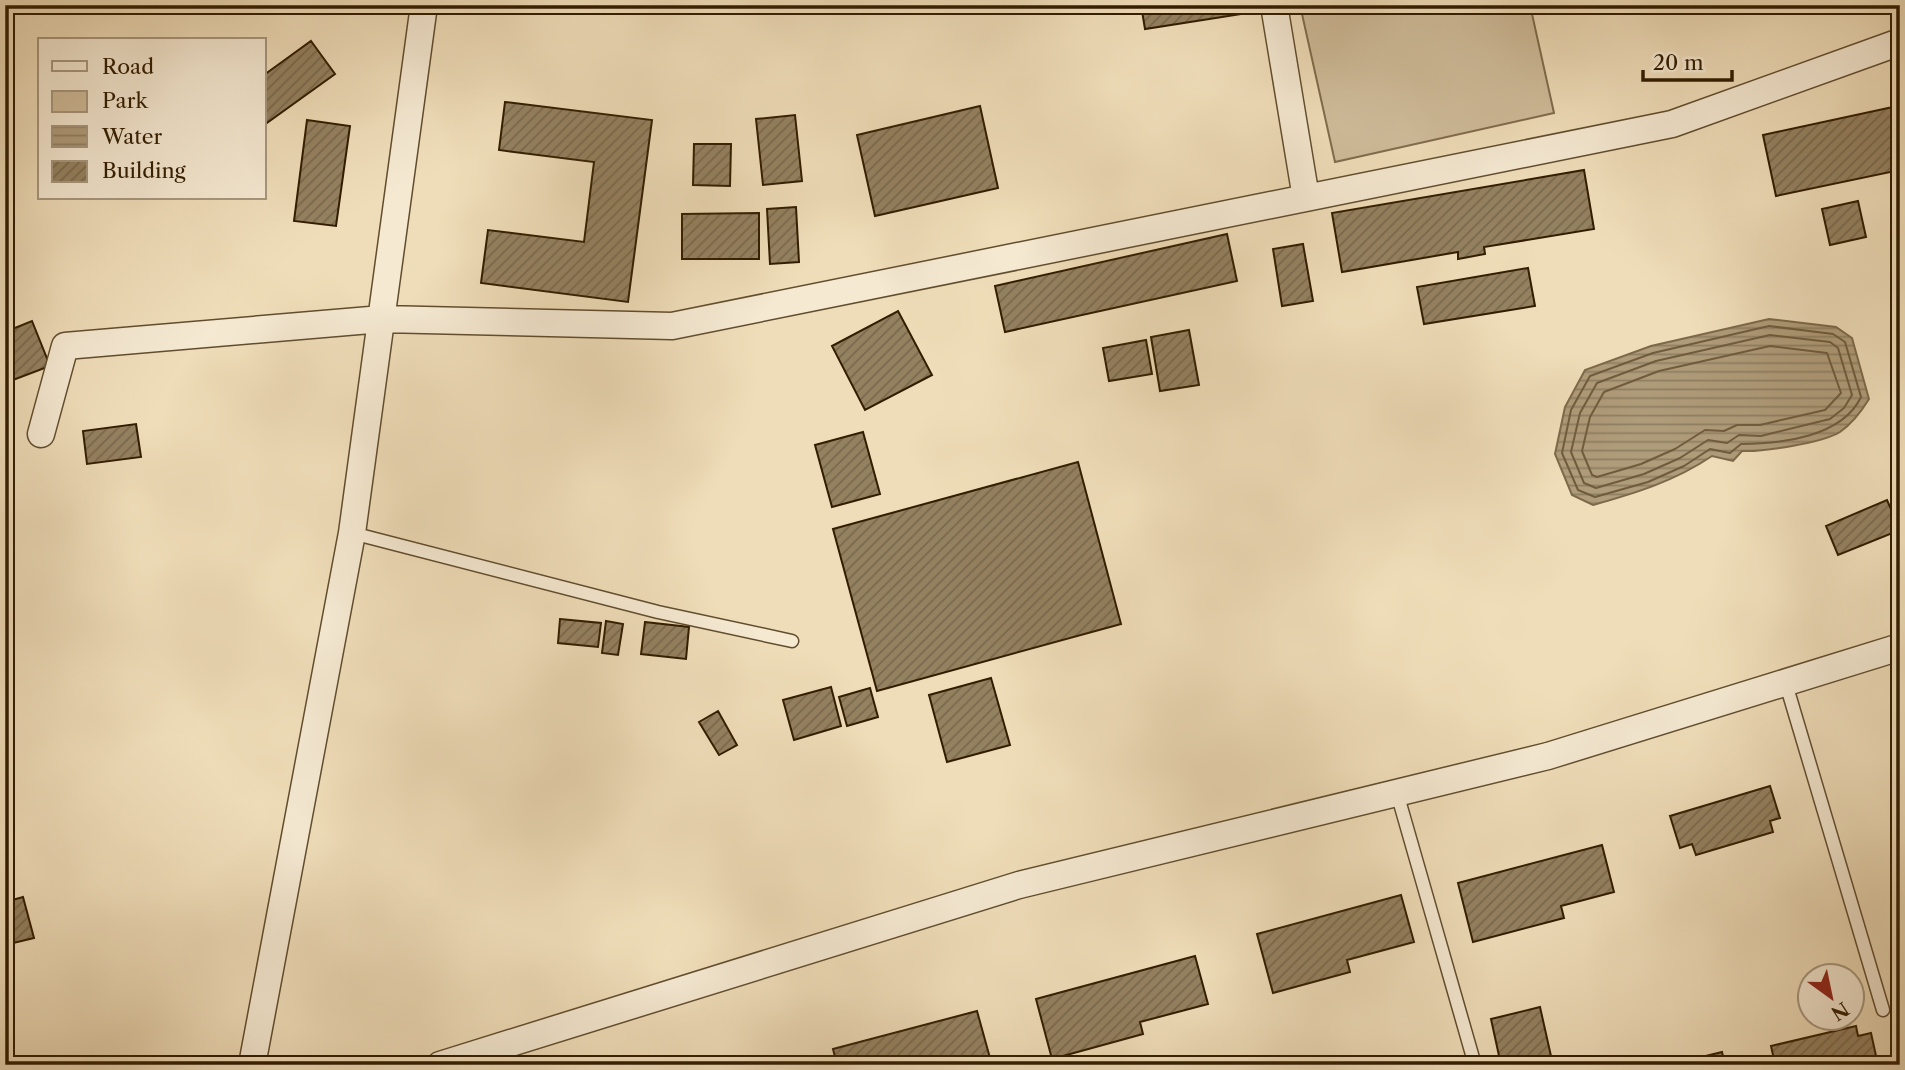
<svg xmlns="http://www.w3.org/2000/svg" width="1905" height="1070" viewBox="0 0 1905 1070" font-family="'Libre Caslon Text',serif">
  <defs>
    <pattern id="water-rules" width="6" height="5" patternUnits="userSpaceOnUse" patternTransform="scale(1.75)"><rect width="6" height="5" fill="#af9c7a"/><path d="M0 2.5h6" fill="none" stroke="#8f7f62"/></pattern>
    <pattern id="building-hatch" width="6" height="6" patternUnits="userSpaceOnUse" patternTransform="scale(1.75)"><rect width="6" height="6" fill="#948160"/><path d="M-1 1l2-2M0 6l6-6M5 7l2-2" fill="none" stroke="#79694d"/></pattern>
  </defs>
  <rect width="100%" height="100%" fill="#efddb9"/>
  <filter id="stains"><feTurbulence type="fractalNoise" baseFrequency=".00286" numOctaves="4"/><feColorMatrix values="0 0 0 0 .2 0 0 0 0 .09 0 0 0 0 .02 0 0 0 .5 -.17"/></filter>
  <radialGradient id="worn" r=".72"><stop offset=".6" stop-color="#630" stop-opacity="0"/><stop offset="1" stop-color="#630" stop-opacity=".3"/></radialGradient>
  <path fill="#cfbc9a" stroke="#806c4d" stroke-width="2" d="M1300,5H1530L1554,113L1335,162Z"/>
  <path fill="url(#water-rules)" stroke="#7d6949" stroke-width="2" d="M1769,319L1836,327L1852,338L1869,399C1861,412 1853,423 1840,432C1822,443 1763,452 1742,451L1733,461L1712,456C1675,481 1636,493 1593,505L1572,495L1555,454L1565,407L1585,370L1651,346Z"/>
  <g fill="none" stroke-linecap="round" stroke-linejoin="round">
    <path stroke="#705c3d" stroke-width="2" d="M1769,326L1833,334L1845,342L1861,397C1842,437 1781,444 1741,444L1730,453L1710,449L1684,466L1648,482L1595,497L1578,490L1562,453L1571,410L1590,376L1653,353Z
      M1770,335L1830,342L1838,348L1852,395L1844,408L1830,419L1761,436L1739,435L1727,443L1708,440L1680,458L1644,474L1596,488L1584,483L1571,452L1580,413L1597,383L1656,361Z
      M1770,346L1827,353L1841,393L1825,410L1760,425H1737L1724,431L1705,430L1675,449L1641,464L1597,477L1592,475L1582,451L1590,417L1604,392L1659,371Z"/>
  </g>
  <path fill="url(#building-hatch)" stroke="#321d00" stroke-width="2" d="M1141,5H1247L1248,13L1145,29Z
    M311,41L335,74L264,125V75Z
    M505,102L652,120L628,302L481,283L488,230L584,242L594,162L499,150Z
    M980,106L998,188L875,216L857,135Z
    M1893,107L1900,139V170L1776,196L1763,135Z
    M795,115L802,181L763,185L756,119Z
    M307,120L350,126L336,226L294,221Z
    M694,144H731L730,186L693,185Z
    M1584,170L1594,229L1484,247L1485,254L1458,259V252L1342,272L1332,213Z
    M1858,201L1866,237L1830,245L1822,209Z
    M796,207L799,262L770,264L767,209Z
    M759,213V259H682V214Z
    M1227,234L1237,281L1005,332L995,286Z
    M1303,244L1313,301L1282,306L1273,249Z
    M1528,268L1535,306L1424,324L1417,287Z
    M898,311L932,375L865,410L832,346Z
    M32,321L50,366L5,383V332Z
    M1189,330L1199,385L1160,391L1151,337Z
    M1146,340L1152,374L1109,381L1103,348Z
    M136,424L141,457L87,464L83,431Z
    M863,432L880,494L832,507L815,445Z
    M1078,462L1121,624L877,691L833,529Z
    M1887,500L1900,530L1838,555L1826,526Z
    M560,619L601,623L598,647L558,643Z
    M606,621L623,624L618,655L602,653Z
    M645,622L689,627L686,659L641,654Z
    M991,678L1010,745L947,762L929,695Z
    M831,687L841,726L794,740L783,700Z
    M870,688L878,717L847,726L839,697Z
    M718,711L737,745L719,755L699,722Z
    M1770,786L1780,818L1770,821L1773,832L1696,855L1692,844L1680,848L1670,816Z
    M1602,845L1614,892L1561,906L1564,918L1473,942L1458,883Z
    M1401,895L1414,942L1347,960L1350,972L1273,993L1257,934Z
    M23,897L34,938L5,945V902Z
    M1195,956L1208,1004L1140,1022L1143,1034L1052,1059L1036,999Z
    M1540,1007L1553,1065H1501L1491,1019Z
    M977,1011L990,1058L964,1065H837L833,1049Z
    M1856,1026L1858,1036L1871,1033L1878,1065H1772L1775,1064L1771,1046Z
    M1722,1052L1725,1065H1669Z"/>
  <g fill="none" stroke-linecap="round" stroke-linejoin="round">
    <g stroke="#614d2e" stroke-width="15">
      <path id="service" d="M352,533L658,612L792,641
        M1786,684L1883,1010
        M1397,793L1475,1065"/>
    </g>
    <g stroke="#614d2e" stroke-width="29">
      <path id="minor" d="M1274,5L1306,198
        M41,434L65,346L382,319L672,326L1672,124L1900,42
        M252,1065L352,533L424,5
        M440,1065L1019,885L1548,756L1900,647"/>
    </g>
    <use href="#service" stroke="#f5e9d2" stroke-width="12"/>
    <use href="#minor" stroke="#f5e9d2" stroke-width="26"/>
  </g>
  <rect width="1905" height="1070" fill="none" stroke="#efddb9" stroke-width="28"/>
  <rect x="7" y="7" width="1891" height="1056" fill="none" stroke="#321d00" stroke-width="3.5"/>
  <rect x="14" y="14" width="1877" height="1042" fill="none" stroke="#321d00" stroke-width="2"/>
  <rect x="38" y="38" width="228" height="161" fill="#f5e9d2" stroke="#a7977e" stroke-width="2"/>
  <rect x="52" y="61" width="35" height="10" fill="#f5e9d2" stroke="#a7977e" stroke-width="2"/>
  <text x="102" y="74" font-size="21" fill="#321d00">Road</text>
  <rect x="52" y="91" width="35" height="21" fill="#cfbc9a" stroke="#a7977e" stroke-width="2"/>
  <text x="102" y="108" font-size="21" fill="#321d00">Park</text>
  <rect x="52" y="126" width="35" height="21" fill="url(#water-rules)" stroke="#a7977e" stroke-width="2"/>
  <text x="102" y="144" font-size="21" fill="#321d00">Water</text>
  <rect x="52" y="161" width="35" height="21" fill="url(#building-hatch)" stroke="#a7977e" stroke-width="2"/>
  <text x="102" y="178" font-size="21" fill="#321d00">Building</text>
  <g transform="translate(1831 997) rotate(147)"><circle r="33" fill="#f5e9d2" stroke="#a7977e" stroke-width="2"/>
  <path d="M0-5L12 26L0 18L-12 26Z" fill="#8f2418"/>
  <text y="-10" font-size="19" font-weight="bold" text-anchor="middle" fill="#321d00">N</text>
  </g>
  <path d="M1643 70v10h89v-10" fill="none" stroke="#321d00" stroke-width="3.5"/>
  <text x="1653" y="70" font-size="21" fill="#321d00" stroke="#f5e9d2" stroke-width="5" paint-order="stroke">20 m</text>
  <rect width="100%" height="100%" filter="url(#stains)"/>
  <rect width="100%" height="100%" fill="url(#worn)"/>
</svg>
